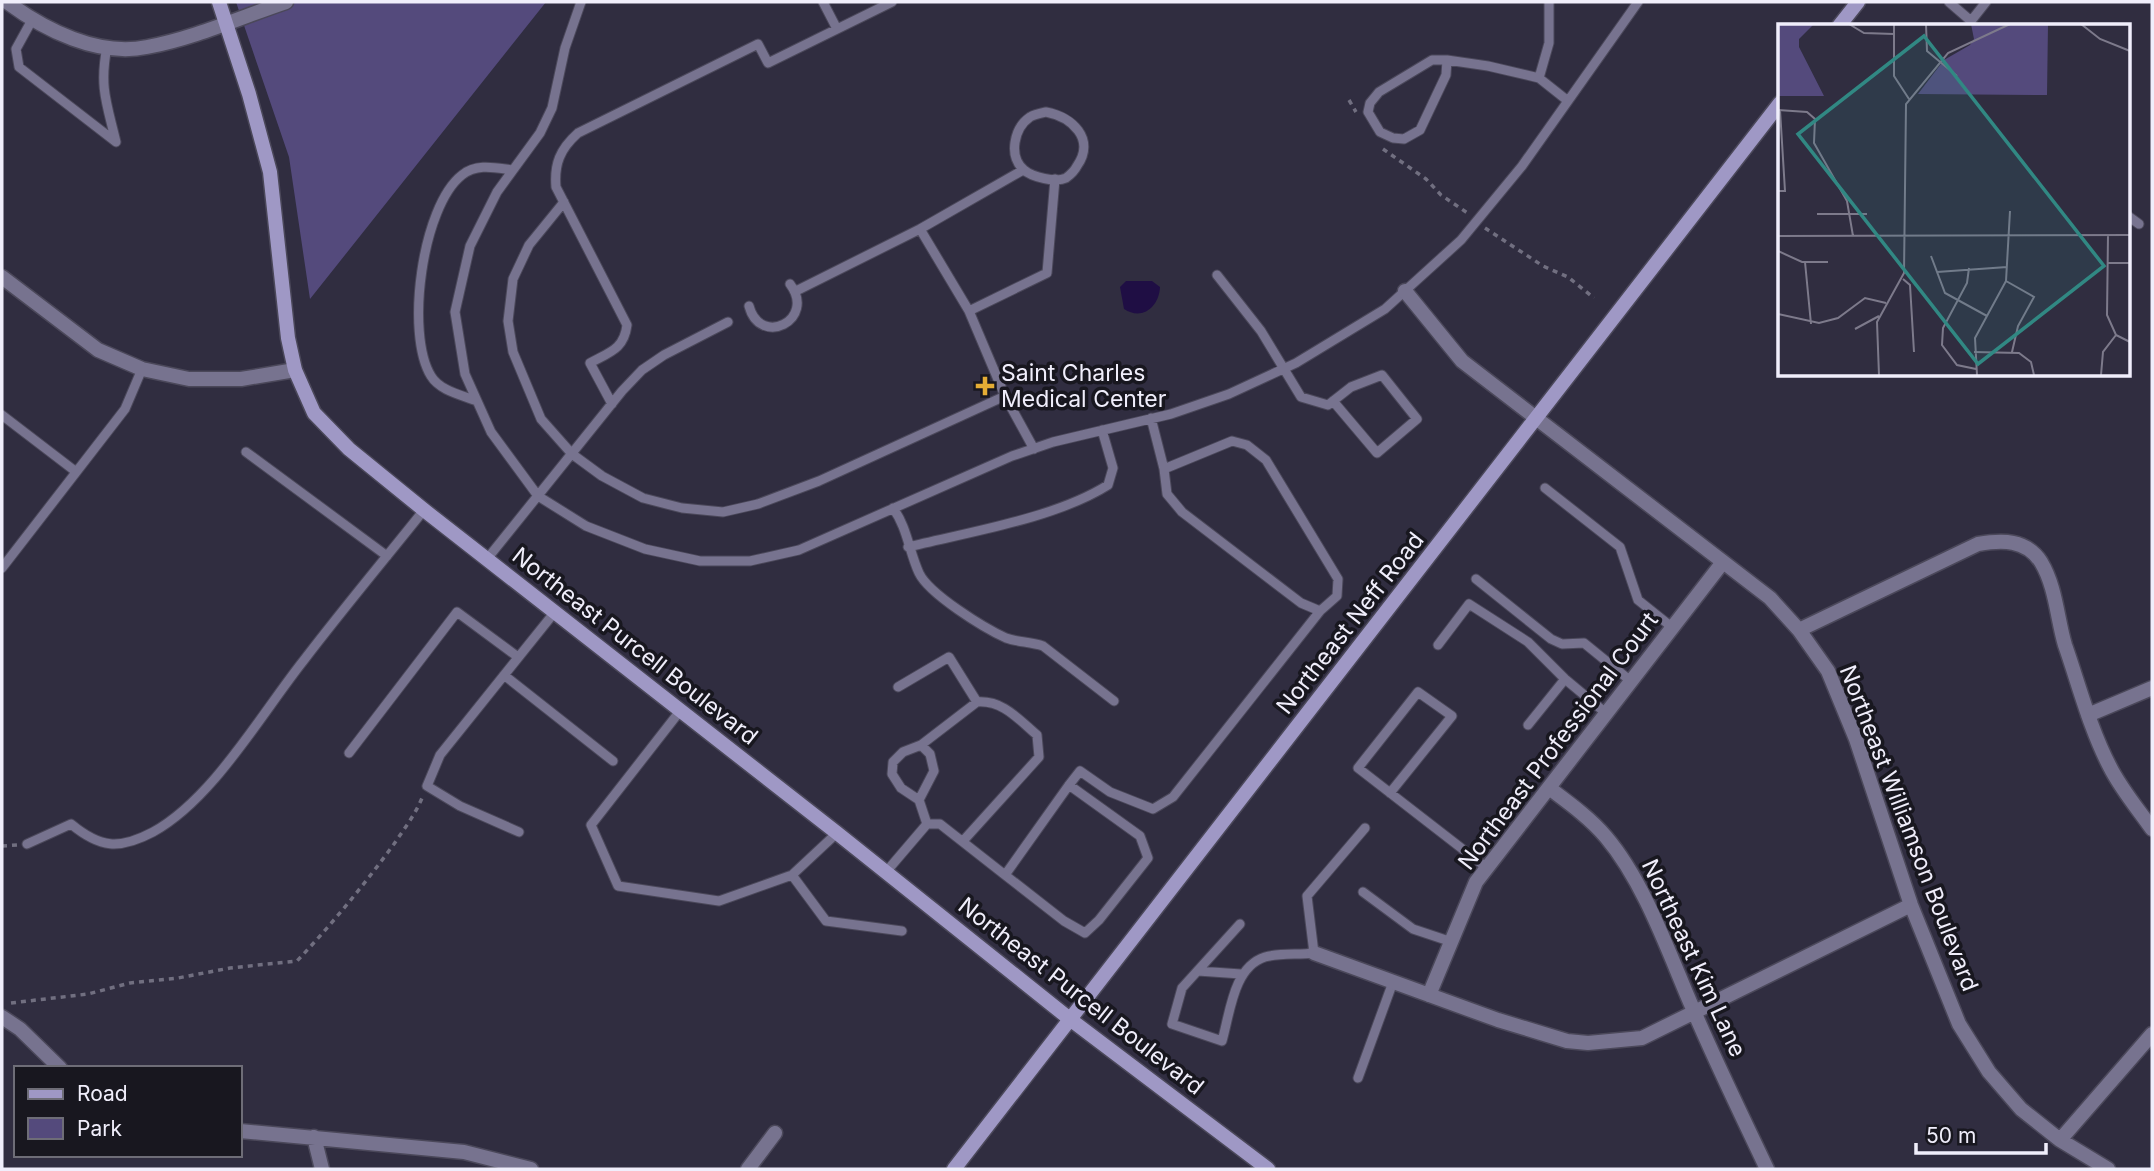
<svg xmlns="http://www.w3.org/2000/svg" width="2154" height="1171" viewBox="0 0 2154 1171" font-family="Inter,sans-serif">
  <rect width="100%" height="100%" fill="#302d40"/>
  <path fill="#544a7c" d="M236,2H546L310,299L289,157Z"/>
  <path fill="#1f0e44" d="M1126,281H1152L1160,287C1159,307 1142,321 1124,309L1120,287Z"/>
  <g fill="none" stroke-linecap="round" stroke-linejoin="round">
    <g stroke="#4b485a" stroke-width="11">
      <path id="lane" d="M581,2L565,48L552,108L540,133L497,192L470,246L455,312L465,374L491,432L538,496L586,526L645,549L700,561H750L799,550L1012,456L1053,442L1171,414L1229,394L1296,363L1385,309L1461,240L1522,166L1638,2
        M823,2L837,29
        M1949,2L1971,21
        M32,20L16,49L19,67L116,142C107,104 99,87 107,47
        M1970,26L1971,21L1986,2
        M1447,60L1446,75L1420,130L1404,139L1393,138L1380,132L1368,112L1370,103L1379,92L1432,60H1447L1488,66L1539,78L1568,101
        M1539,78L1549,43V2
        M1046,112C1072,117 1096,139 1077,166C1075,170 1070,175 1066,178C1056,183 1032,177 1024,170C1008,156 1014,128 1030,117C1035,114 1041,113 1046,112Z
        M564,202L529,245L513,279L508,321L513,352L541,419L572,454L602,476L643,498L682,508L723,512L758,504L819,481L1005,396
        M2128,216L2139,224
        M920,229L969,311L1005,396L1034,449
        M1217,275L1261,331L1301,397L1328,405L1351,387L1382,375L1417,419L1377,453L1333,401
        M796,291L920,229L1023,170
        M749,306C760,348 817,320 790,284
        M969,311L1047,273L1055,179
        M477,401C462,395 440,391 431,376C405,334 422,206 462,175C477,163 496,168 513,170
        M612,404L590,363C610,352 624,349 627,325L556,187C554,164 560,149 578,133L758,44L768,63L892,2
        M2,415L75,471
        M1151,418L1164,469L1167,494L1182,512L1301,603L1320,611L1337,596L1338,579L1266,460L1247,445L1232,441L1164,469
        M246,452L387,556
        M1545,488L1620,547L1638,600L1673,628
        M893,508C907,527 909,551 919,573C929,594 984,628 1006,638C1017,642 1031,642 1043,646L1114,701
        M908,547C969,532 1056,518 1108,485L1113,468L1102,430
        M487,559L622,391L642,370L664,355L728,322
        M2,568L125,409L142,369
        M1476,579L1551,639L1562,644L1584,643L1632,682
        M1438,645L1469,604L1528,642L1565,679L1607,714
        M504,675L613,761
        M898,687L949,657L977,702L921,745
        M680,711L591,825L618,886L719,901L792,875L837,833
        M1528,725L1565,679
        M349,753L457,612L518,657
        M1069,785L1140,836L1148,858L1099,920L1085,933L1064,921L1005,875L1069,785L1080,771L1110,792L1153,809L1173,797L1320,611
        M1390,793L1452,716L1418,692L1358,768L1487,868
        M919,800L934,771L930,754L921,745L903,752L893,762L892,774L901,788L919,800L927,824
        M519,832L460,806L427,786L440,755L554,613
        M963,841L1039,757L1037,735C1018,719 1003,700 977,702
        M27,844L71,824C100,848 119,850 153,832C213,799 261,714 304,660C343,609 384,560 424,510
        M886,872L927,824H940L1005,875
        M792,875L826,921L902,931
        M1363,892L1413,929L1452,942
        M1240,924L1182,988L1172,1024L1222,1041C1230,1014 1233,967 1265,957C1279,953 1299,955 1314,953L1307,896L1365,828
        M1198,971L1241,974
        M1358,1078L1393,982"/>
    </g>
    <g stroke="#4b485a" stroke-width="17">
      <path id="street" d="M7,2C45,30 98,57 147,47C195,38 241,17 286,2
        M2,277L98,350L142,369L189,379H241L295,370
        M1405,291L1462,361L1770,598L1799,630L1828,671L1856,739L1911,905L1959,1024L1989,1072L2021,1109L2060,1140L2108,1169
        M1799,630L1978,544C2002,540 2026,539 2041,562C2056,587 2057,618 2065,645C2079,685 2090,729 2110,767C2121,789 2138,809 2152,829
        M2088,715L2152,688
        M1549,788C1569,803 1590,818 1606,837C1645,883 1669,954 1693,1009C1716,1063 1742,1116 1767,1169
        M1314,953L1498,1020L1567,1041L1588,1043L1642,1038L1911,905
        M1429,995L1476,882L1723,562
        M2,1017L20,1029L60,1068
        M240,1131L464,1152L531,1169
        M314,1137L322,1169
        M2060,1140L2152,1034
        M748,1169L775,1133"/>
    </g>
    <g stroke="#4b485a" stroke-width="17">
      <path id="secondary" d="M219,2L249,94L270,172L288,338L295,370L314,413L349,449L424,510L837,833L1071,1020L1268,1169
        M1839,26L1858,2
        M954,1169L1780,103"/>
    </g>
    <path stroke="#716f80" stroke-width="3.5" stroke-dasharray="5 5" stroke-linecap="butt" d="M1349,100L1356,112
      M1383,149L1426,179L1441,195L1469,214
      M1485,228L1543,266L1568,277L1594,298
      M2,846L17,845
      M11,1003L88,994L130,983L178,978L230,968L297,961C332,924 364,885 394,844C404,829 415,815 422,798"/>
    <use href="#lane" stroke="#77738f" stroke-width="9"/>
    <use href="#street" stroke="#77738f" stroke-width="14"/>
    <use href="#secondary" stroke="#9f98c5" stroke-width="14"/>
  </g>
  <path fill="#e5ad35" stroke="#18171f" stroke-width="2.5" d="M981.5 375.5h7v7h7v7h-7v7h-7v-7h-7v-7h7z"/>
  <g text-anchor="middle" stroke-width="7" stroke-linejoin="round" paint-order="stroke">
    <g font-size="23" fill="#f0eefb" stroke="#18171f" text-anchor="start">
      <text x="1001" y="381">Saint Charles<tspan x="1001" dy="26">Medical Center</tspan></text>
    </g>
    <g font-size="23" fill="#f0eefb" stroke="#18171f">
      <text transform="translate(1350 623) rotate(-52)" y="8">Northeast Neff Road</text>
      <text transform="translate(635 646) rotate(38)" y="8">Northeast Purcell Boulevard</text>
      <text transform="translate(1558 741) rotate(-53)" y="8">Northeast Professional Court</text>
      <text transform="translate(1909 828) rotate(69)" y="8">Northeast Williamson Boulevard</text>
      <text transform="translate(1694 958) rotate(65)" y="8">Northeast Kim Lane</text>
      <text transform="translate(1081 996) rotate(38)" y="8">Northeast Purcell Boulevard</text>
    </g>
  </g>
  <g transform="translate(1778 24)">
    <rect width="352" height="352" fill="#302d40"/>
    <path d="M0,0H36L21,15V23L46,72H0ZM193,0H270L269,71L140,70L166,36L192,21L196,15Z" fill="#544a7c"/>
    <path fill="none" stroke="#7d7a8b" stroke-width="2" d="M71,0L86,9L116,10M116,0V52L131,75M148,0L149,27L179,52M303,0L322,15L352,27M0,86L29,88L37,95L36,119L69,177L75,212M0,167H7L2,86M39,190H89M330,211L329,291L338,311L352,318M0,212L352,211M0,227L24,238H50M153,232L167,269L209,292M27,238L33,300M330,239H352M191,244L189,259L165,304L164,321L179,341L198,345M159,248L229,243M125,255L132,261L136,328M228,257L256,273L240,302L234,328M0,290L41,299L60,294L87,274L108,279M77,305L101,292M196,328L241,329L253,338L256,351M101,351L99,298L126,249L128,80L170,29L232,0M199,351L197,314L228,257L232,187M323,351L325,328L338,311"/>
    <path fill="#318883" fill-opacity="0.15" stroke="#318883" stroke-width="3.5" d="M146,12L326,242L200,340L20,110Z"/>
    <rect width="352" height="352" fill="none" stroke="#f0eefb" stroke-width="3.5"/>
  </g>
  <rect width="2154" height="1171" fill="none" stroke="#f0eefb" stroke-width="7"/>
  <rect x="14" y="1066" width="228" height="91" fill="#18171f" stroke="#6e6d77" stroke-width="2"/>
  <rect x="28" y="1089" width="35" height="10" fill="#9f98c5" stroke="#6e6d77" stroke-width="2"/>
  <text x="77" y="1101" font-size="21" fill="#f0eefb">Road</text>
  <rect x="28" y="1118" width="35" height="21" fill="#544a7c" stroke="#6e6d77" stroke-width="2"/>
  <text x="77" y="1136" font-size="21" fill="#f0eefb">Park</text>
  <path d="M1916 1143v10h130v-10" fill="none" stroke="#f0eefb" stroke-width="3.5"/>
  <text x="1926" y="1143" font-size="21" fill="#f0eefb" stroke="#18171f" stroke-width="5" paint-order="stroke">50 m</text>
</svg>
